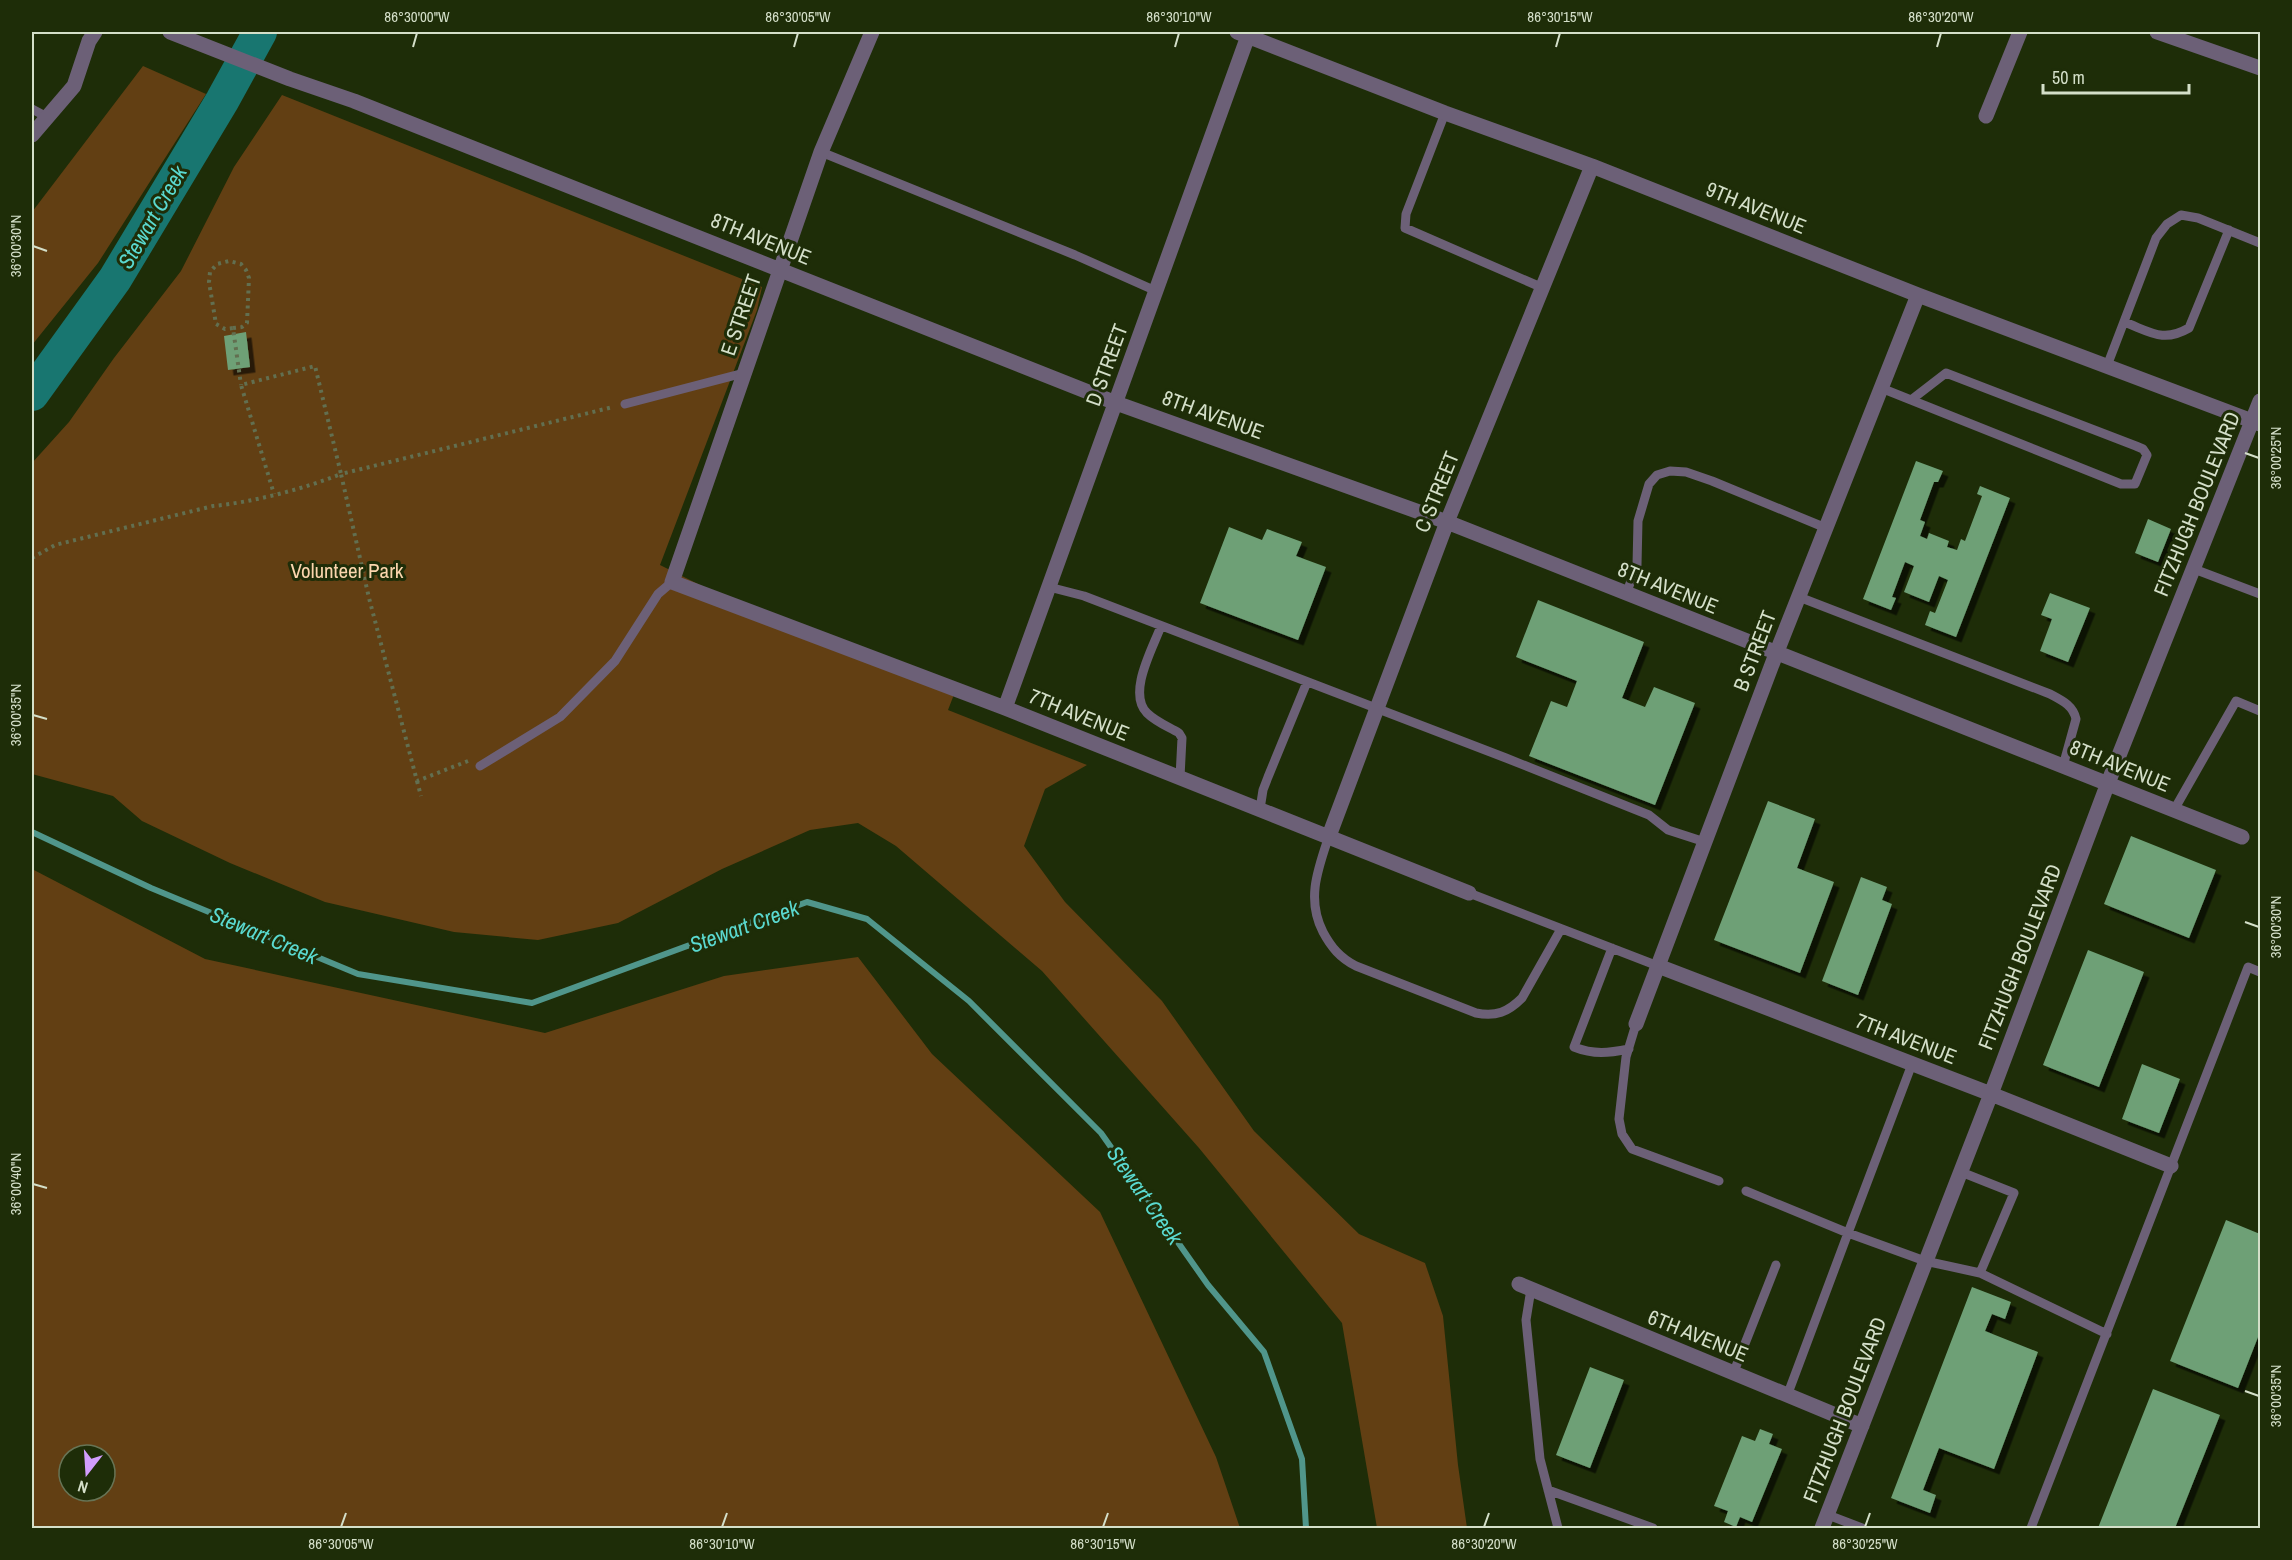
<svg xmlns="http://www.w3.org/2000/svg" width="2292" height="1560" viewBox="0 0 2292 1560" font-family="'Archivo Narrow',sans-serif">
  <defs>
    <filter id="shadow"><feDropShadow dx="5.5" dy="5.5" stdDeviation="0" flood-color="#0009"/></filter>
  </defs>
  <rect width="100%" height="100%" fill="#1e2d08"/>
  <path fill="#623f13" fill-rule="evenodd" d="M143,66L206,94L98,263L32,345V212Z
    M282,95L762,287L757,310L660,565L704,587L958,684L948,710L1087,765L1045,789L1024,846L1065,902L1162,1001L1254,1131L1359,1234L1425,1263L1443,1316L1458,1465L1467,1528H1377L1342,1323L1199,1148L1042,971L896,846L858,823L810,830L722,869L618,923L538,940L454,932L325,902L230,863L142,821L113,796L32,774V463L69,422L114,358L181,271L234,167Z
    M32,869L205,959L545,1033L724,976L858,957L932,1054L1100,1212L1216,1457L1240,1528H32ZM69,1455H105V1491H69Z"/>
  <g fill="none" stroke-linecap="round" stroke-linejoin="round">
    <path stroke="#50968b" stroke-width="6" d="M32,832L151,888L358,974L532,1003L807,902L867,919L969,1001L1101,1133L1208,1285L1264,1352L1302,1459L1306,1528"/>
    <path stroke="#187670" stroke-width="34" d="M32,394L115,279L222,101L260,32"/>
  </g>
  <path fill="#6ea076" filter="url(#shadow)" d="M246,332L250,367L228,370L224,336Z
    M1916,461L1943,471L1938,482H1934L1920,520L1925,522L1920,536L1927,539L1929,533L1949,541L1947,547L1957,550L1961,539L1965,541L1982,496L1977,494L1980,486L2010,498L1956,637L1925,625L1930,611L1935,613L1948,580L1939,576L1929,602L1904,592L1914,566L1905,562L1892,597L1896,598L1891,610L1863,599Z
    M2148,519L2171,529L2158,562L2135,553Z
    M1229,527L1262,540L1267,529L1302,542L1296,556L1326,567L1298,640L1200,603Z
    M2050,593L2090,608L2068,662L2040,651L2052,619L2041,615Z
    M1538,600L1644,642L1622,698L1645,707L1654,687L1695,703L1655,805L1529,756L1551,701L1567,707L1577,681L1516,657Z
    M1768,801L1815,819L1797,868L1834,882L1800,973L1714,940Z
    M2131,836L2216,870L2189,938L2104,904Z
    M1861,877L1887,887L1882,900L1892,904L1858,995L1822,981Z
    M2088,950L2144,972L2099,1087L2043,1065Z
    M2142,1064L2180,1079L2159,1133L2122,1119Z
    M2226,1220L2260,1234V1332L2238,1388L2170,1361Z
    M1972,1287L2011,1302L2005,1319L1992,1314L1985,1331L2038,1352L1994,1469L1939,1448L1923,1490L1936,1495L1930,1513L1891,1498Z
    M1590,1367L1624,1380L1590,1468L1556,1455Z
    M2153,1389L2220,1415L2175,1528H2098Z
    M1760,1429L1773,1434L1769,1444L1782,1449L1752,1522L1740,1517L1736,1527L1724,1522L1728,1511L1714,1506L1742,1436L1755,1441Z"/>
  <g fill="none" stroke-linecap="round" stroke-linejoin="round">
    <path stroke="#626f50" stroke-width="4" stroke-dasharray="3 4.5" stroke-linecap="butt" d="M233,328L242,327L247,323L249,278L246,270L241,264L229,261L217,264L210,272L209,282L216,324L225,329L233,328L241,385
      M32,558L55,545L213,506C254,502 303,489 341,474L315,366L241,385L274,494
      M468,761L417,781L369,598L341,474L613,407
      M417,781L421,796"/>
    <path stroke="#6c6077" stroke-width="9" d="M32,109L47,117
      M1445,113L1406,214L1405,228L1543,288
      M821,152L1075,255L1156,291
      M2124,322C2151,332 2163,343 2189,328L2229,230
      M2107,366L2156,238L2167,224L2181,215L2198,218L2260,243
      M1881,388L2121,484H2135L2147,455L2143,449L2136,446L1946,373L1911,400
      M625,404L744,373
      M2194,569L2260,594
      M1049,587L1084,596L1506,758L1649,815L1668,830L1705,842
      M1626,594L1637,565L1638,521L1649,484L1657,475L1670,471L1686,472L1712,481L1826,528
      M1799,597L2050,694C2061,700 2073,705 2076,719L2063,766
      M1161,626C1153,648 1127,693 1147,713C1156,722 1169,727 1179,733L1182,738L1180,777
      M480,766L560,717L615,661L658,594L672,582
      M1260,809L1263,790L1268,777L1307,682
      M2174,810L2236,701L2260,711
      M1329,836C1318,869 1306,899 1323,932C1331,947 1340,958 1356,966L1476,1013C1496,1017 1508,1012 1522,998L1561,929
      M1469,893L1658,966
      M1612,948L1574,1047C1594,1055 1609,1053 1629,1049
      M1636,1024L1626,1057L1619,1119L1622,1134L1632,1149L1719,1181
      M1746,1191L1848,1233L1912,1064
      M1980,1273L2107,1334
      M1531,1289L1526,1320L1540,1459L1558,1528
      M1733,1374L1776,1265
      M1787,1396L1848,1233L1925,1261L1980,1273L2014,1193L1961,1172
      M1548,1490L1653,1528
      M1828,1515L1862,1528
      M2031,1528L2248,967L2260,972"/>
    <path stroke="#6c6077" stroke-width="15" d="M170,32L290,79L354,101L1116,403L1447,522L2242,837
      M872,32L821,152L672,582L1005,708L1469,893
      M1237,32L1445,113L1592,166L1918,295L2260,424
      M2157,32L2260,68
      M1986,116L2020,32
      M32,135L74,86L89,41L95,32
      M1005,708L1248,36
      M1329,836L1447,522L1592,166
      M1658,966L1991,1094L2171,1166
      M1636,1024L1776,654L1918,295
      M1519,1284L1862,1426
      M1822,1528L1991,1094L2108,783L2260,401"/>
  </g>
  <path fill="none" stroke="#d4dfc9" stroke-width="2" d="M413,47L417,33M794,47L798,33M1175,47L1179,33M1556,47L1560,33M1937,47L1941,33M33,246L47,251M2245,453L2259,458M33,715L47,719M2245,922L2259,927M33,1184L47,1188M2245,1391L2259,1396M341,1527L346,1513M722,1527L727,1513M1103,1527L1108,1513M1484,1527L1489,1513M1865,1527L1870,1513"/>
  <g text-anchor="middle" stroke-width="6" stroke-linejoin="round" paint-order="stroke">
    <g font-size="21" fill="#d4dfc9" stroke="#1e2d08">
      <text transform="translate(1756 208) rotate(22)" y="7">9TH AVENUE</text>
      <text transform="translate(761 239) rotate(22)" y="7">8TH AVENUE</text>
      <text transform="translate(741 315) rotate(-71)" y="7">E STREET</text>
      <text transform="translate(1107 365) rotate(-70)" y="7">D STREET</text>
      <text transform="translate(1213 415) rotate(20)" y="7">8TH AVENUE</text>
      <text transform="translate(1437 492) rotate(-68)" y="7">C STREET</text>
      <text transform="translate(2197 504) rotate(-68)" y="7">FITZHUGH BOULEVARD</text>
      <text transform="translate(1668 588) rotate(22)" y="7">8TH AVENUE</text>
      <text transform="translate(1755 651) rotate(-69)" y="7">B STREET</text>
      <text transform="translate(1079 715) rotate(22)" y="7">7TH AVENUE</text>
      <text transform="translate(2120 766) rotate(22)" y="7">8TH AVENUE</text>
      <text transform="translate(2020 957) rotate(-69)" y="7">FITZHUGH BOULEVARD</text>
      <text transform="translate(1906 1039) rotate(21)" y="7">7TH AVENUE</text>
      <text transform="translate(1698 1336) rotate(22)" y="7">6TH AVENUE</text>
      <text transform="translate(1845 1410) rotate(-69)" y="7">FITZHUGH BOULEVARD</text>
    </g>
    <g font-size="21" fill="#fbd5ad" stroke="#1e2d08">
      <text x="347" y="578">Volunteer Park</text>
    </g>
    <g font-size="22" font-style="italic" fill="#5ad9d0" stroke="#1e2d08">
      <text transform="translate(152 217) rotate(-60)" y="8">Stewart Creek</text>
      <text transform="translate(744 926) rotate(-20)" y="8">Stewart Creek</text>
      <text transform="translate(264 935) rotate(23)" y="8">Stewart Creek</text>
      <text transform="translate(1145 1195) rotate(55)" y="8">Stewart Creek</text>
    </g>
  </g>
  <rect width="2292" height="1560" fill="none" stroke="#1e2d08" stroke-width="66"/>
  <g transform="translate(87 1473) rotate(197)"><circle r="28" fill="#1e2d08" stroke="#677455" stroke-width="1.5"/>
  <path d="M0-4.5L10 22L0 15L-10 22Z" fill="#d29dfd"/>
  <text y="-9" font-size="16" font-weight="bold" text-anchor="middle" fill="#d4dfc9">N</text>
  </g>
  <path d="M2043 84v9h146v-9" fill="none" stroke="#d4dfc9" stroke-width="3"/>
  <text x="2052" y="84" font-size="18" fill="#d4dfc9" stroke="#1e2d08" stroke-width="4.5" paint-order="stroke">50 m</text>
  <rect x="33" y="33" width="2226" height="1494" fill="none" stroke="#d4dfc9" stroke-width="2"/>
  <g font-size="15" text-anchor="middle" fill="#d4dfc9">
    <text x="417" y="22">86°30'00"W</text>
    <text x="798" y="22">86°30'05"W</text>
    <text x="1179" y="22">86°30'10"W</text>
    <text x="1560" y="22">86°30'15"W</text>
    <text x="1941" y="22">86°30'20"W</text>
    <text transform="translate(16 246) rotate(-90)" y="5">36°00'30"N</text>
    <text transform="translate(2276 458) rotate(-90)" y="5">36°00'25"N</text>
    <text transform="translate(16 715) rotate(-90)" y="5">36°00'35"N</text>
    <text transform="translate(2276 927) rotate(-90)" y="5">36°00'30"N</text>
    <text transform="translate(16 1184) rotate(-90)" y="5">36°00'40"N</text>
    <text transform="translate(2276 1396) rotate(-90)" y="5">36°00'35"N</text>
    <text x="341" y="1549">86°30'05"W</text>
    <text x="722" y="1549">86°30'10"W</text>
    <text x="1103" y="1549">86°30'15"W</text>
    <text x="1484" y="1549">86°30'20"W</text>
    <text x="1865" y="1549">86°30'25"W</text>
  </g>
</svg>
